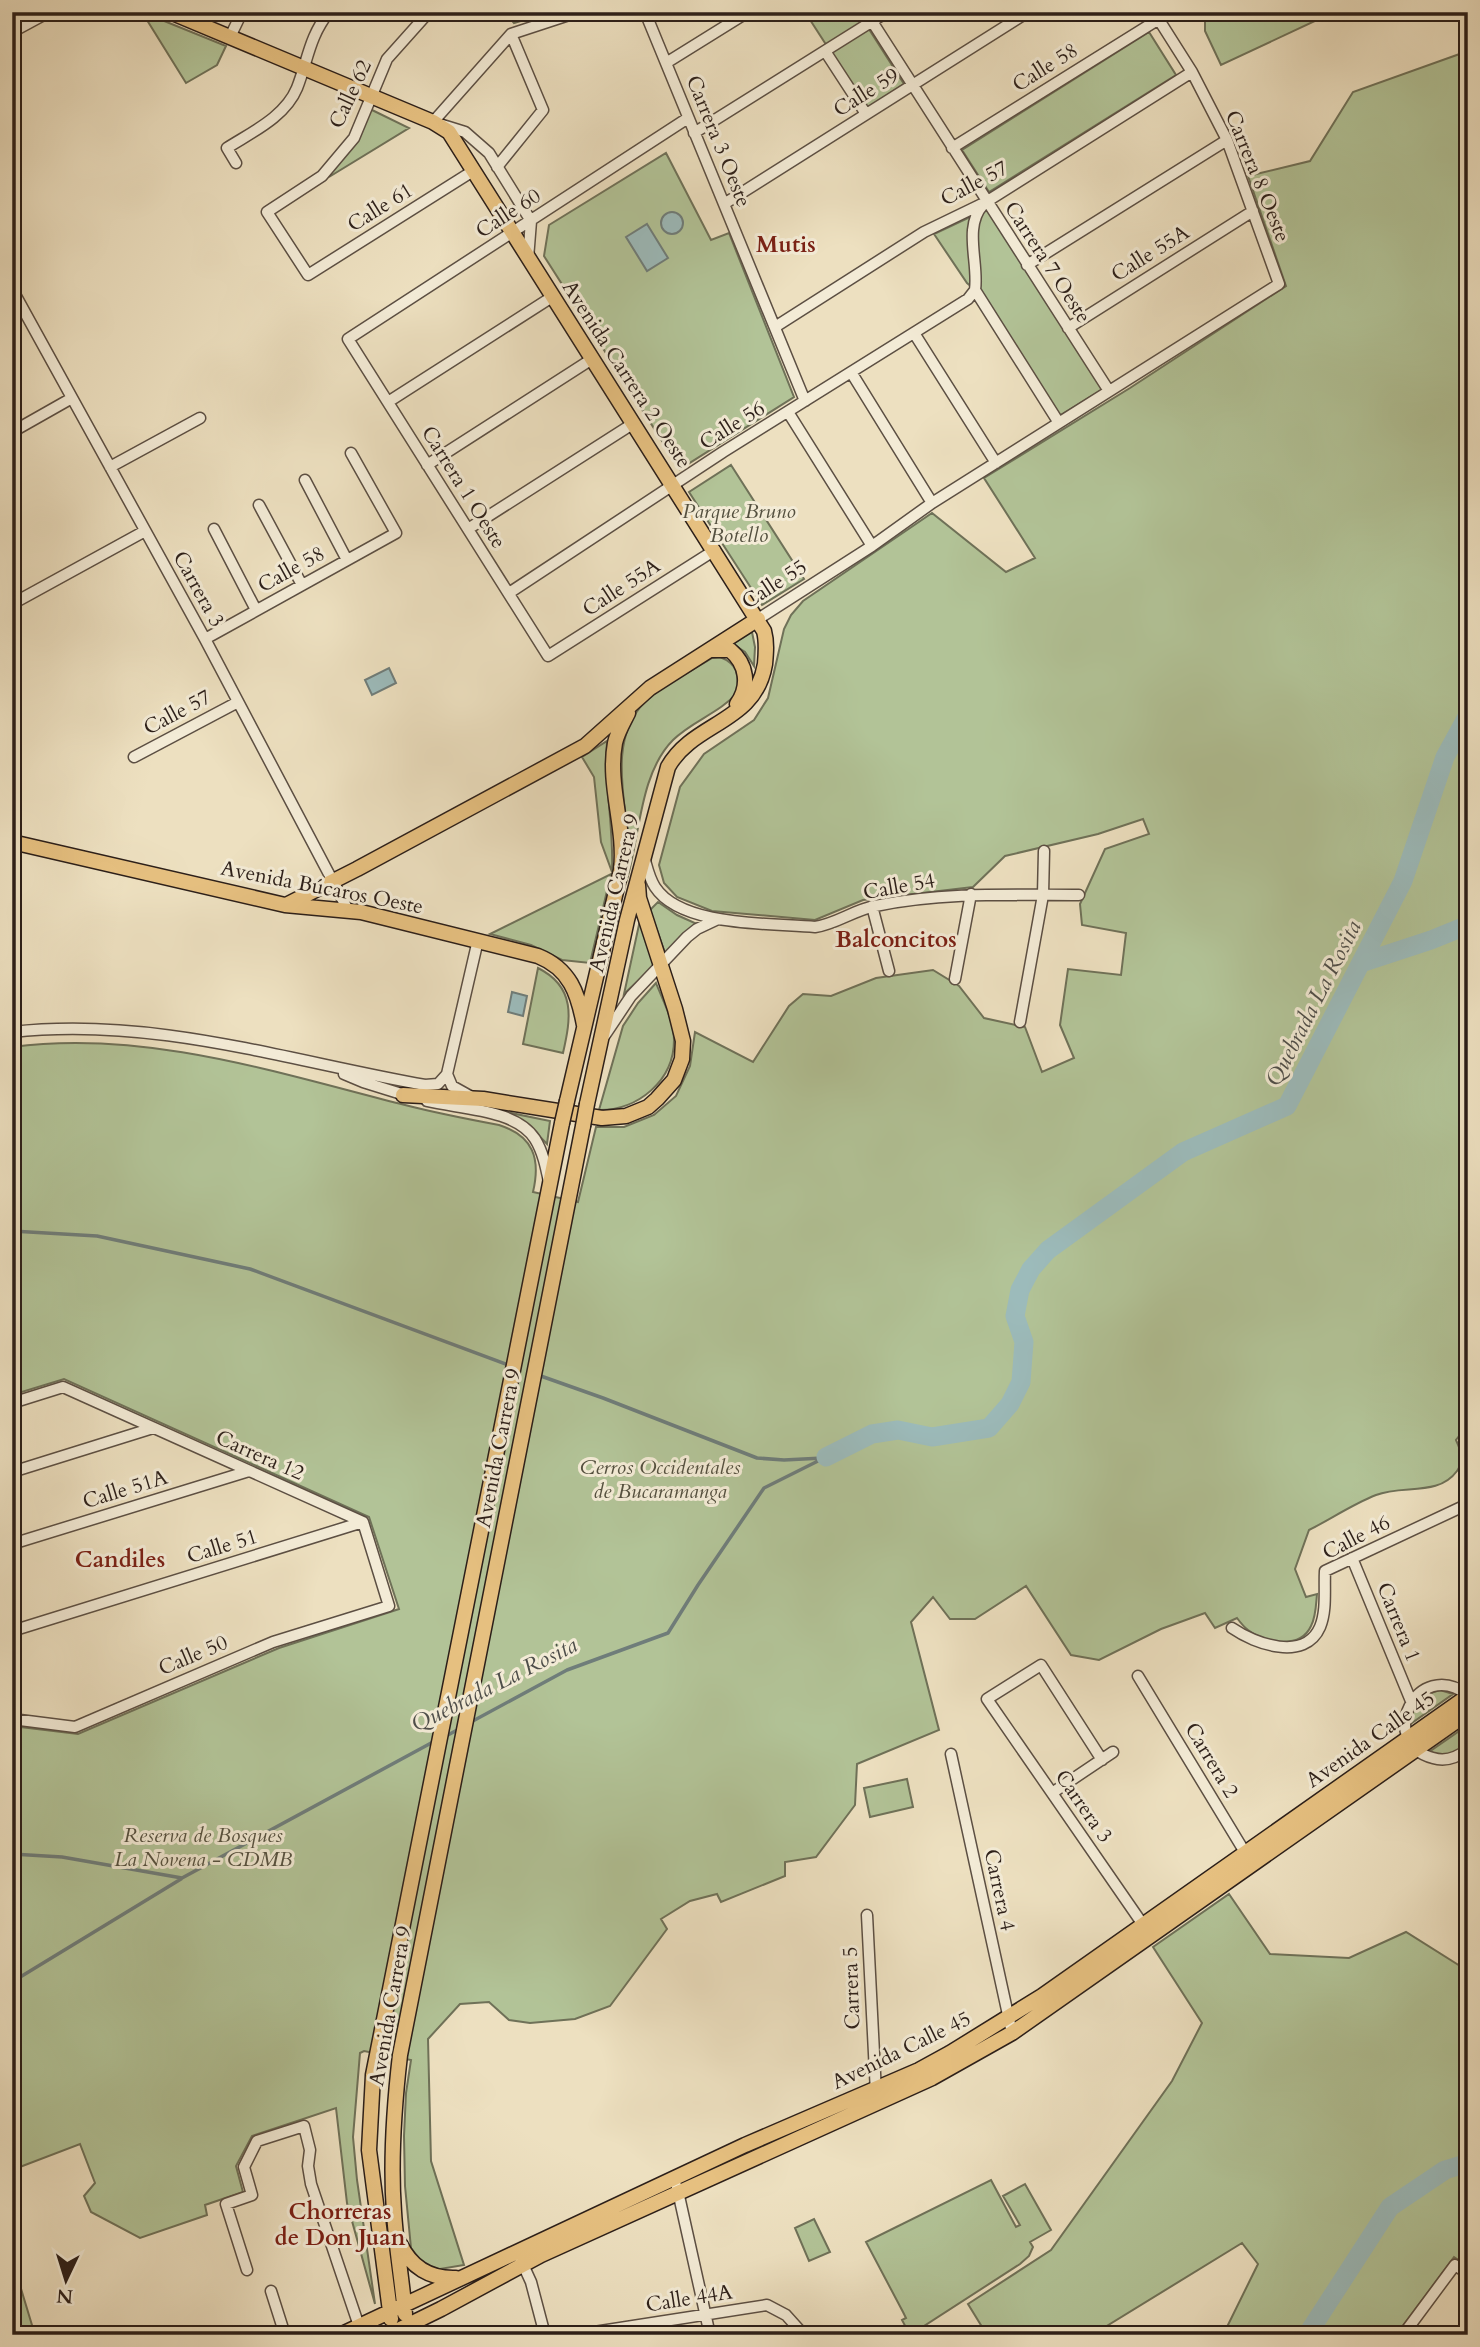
<svg xmlns="http://www.w3.org/2000/svg" width="1480" height="2347" viewBox="0 0 1480 2347" font-family="Cardo,serif">
  <rect width="100%" height="100%" fill="#ede0c0"/>
  <filter id="stains"><feTurbulence type="fractalNoise" baseFrequency=".00286" numOctaves="4"/><feColorMatrix values="0 0 0 0 .2 0 0 0 0 .09 0 0 0 0 .02 0 0 0 .5 -.17"/></filter>
  <radialGradient id="worn" r=".72"><stop offset=".6" stop-color="#630" stop-opacity="0"/><stop offset="1" stop-color="#630" stop-opacity=".3"/></radialGradient>
  <path fill="#b2c397" stroke="#6f7158" stroke-width="2" d="M142,12L226,46L217,65L186,83Z
    M505,12H550L514,23Z
    M805,12H858L904,84L867,108Z
    M1205,12H1334L1221,65L1205,31Z
    M1149,32L1176,75L989,192L962,150Z
    M1468,51V1425L1456,1440C1461,1451 1465,1460 1457,1471C1438,1497 1403,1484 1376,1495C1353,1504 1331,1519 1309,1530L1295,1569L1306,1597L1317,1594C1316,1604 1316,1617 1311,1626C1300,1650 1265,1643 1248,1630C1244,1627 1240,1622 1237,1618L1215,1628L1205,1613L1161,1629L1099,1660L1071,1655L1026,1586L975,1619H950L933,1597L911,1622L939,1730L857,1764L855,1805L816,1857L785,1862V1876L721,1902L717,1894L690,1901L661,1919L667,1929L610,2006L575,2019L530,2023L509,2020L489,2002L460,2004L428,2039L431,2161L464,2265L440,2269L430,2268L424,2265L411,2248L405,2186L404,2136L406,2093L411,2060L364,2051L360,2053L353,2137L357,2180L375,2304L347,2203L336,2108L252,2136L236,2166L243,2192L205,2205L207,2215L140,2238L91,2212L84,2196L95,2183L80,2144L12,2170V1726L78,1734L279,1648L399,1609L369,1517L64,1379L12,1395V1047C145,1029 278,1073 405,1105C436,1113 467,1119 499,1125C533,1136 541,1158 533,1192L578,1202L596,1127H624L654,1115L676,1096L690,1066L695,1032L753,1062L789,1006L803,994L831,996L876,978L933,970L959,986L984,1018L1025,1027L1042,1072L1074,1058L1060,1025L1068,969L1121,975L1126,933L1082,925L1080,904L1105,849L1149,834L1143,819L1098,834L1005,856L973,887L863,900L815,920L712,911L677,897L664,883L659,865L680,787L704,754L754,720L768,698L784,629L791,615L803,601L932,513L1006,572L1035,558L984,478L1130,388L1286,286L1248,176L1310,161L1353,92Z
    M370,109L409,128L329,177Z
    M666,153L711,240L729,233L794,397L680,469L544,256L549,225Z
    M987,209L1103,389L1059,416L984,297L967,283L934,234Z
    M731,465L804,579L762,605L689,492Z
    M752,632L755,647L754,666L745,652L733,644Z
    M720,657C738,664 738,674 738,692C720,713 692,721 673,740C639,774 640,838 626,883C628,870 630,858 629,845C625,799 608,738 645,702C662,685 692,671 712,658Z
    M607,741C604,785 614,828 612,872L601,842L594,777L582,757Z
    M611,874L590,963L562,960L531,945L490,934Z
    M658,902L677,915L697,924L665,953L650,910Z
    M640,920L655,965L624,994Z
    M538,968C576,987 571,1018 563,1053L523,1044Z
    M656,983C663,1001 674,1021 674,1040C674,1081 638,1110 599,1110L623,1026L638,1003Z
    M472,1105L550,1121L547,1144C519,1113 510,1114 472,1105Z
    M1440,1690L1453,1694L1409,1725C1412,1706 1421,1695 1440,1690Z
    M1468,1725C1468,1731 1469,1738 1467,1743C1461,1757 1440,1756 1429,1752Z
    M907,1779L913,1807L870,1817L864,1788Z
    M1229,1894L1270,1954L1349,1958L1406,1932L1468,1971V2266L1454,2257L1396,2335H1223L1258,2264L1242,2243L1092,2335H987L968,2304L1051,2250L1172,2081L1202,2023L1153,1947Z
    M991,2180L1016,2227L1020,2225L1003,2196L1025,2184L1051,2230L1030,2242L1033,2247L1029,2256L1020,2264L910,2335L902,2320L906,2318L903,2312L866,2242Z
    M814,2219L830,2252L809,2261L795,2228Z
    M12,2259L35,2335H12Z"/>
  <path fill="#9cbbbb" stroke="#6f7d7a" stroke-width="2" d="M661 223a11 11 0 1 1 22 0a11 11 0 1 1-22 0Z
    M647,224L668,258L647,271L626,237Z
    M389,668L396,683L372,695L365,680Z
    M512,992L527,996L523,1016L508,1012Z"/>
  <g fill="none" stroke-linecap="round" stroke-linejoin="round">
    <path stroke="#6f7d7a" stroke-width="3.5" d="M12,1231L97,1236L250,1269L511,1366
      M538,1375L603,1398L757,1458L784,1460L823,1458
      M471,1722L567,1670L668,1633L698,1585L764,1488L826,1457
      M446,1736L461,1728
      M12,1854L62,1857L182,1878L433,1742
      M12,1982L181,1879"/>
    <path stroke="#9cbbbb" stroke-width="19" d="M1361,963L1431,940L1468,925
      M826,1457L872,1434L898,1430L932,1437L989,1428L1010,1404L1021,1382L1024,1342L1015,1316L1020,1290L1031,1269L1048,1250L1183,1152L1287,1106L1403,881L1445,757L1468,715
      M1307,2335L1390,2207L1445,2170L1468,2163"/>
    <g stroke="#5c4f43" stroke-width="13">
      <path id="minor" d="M429,12L387,59L354,138L322,176L267,212L308,275L473,171
        M645,12L805,401
        M866,12L1109,391
        M12,32L49,12
        M230,37L242,12
        M825,51L866,114
        M666,63L748,12
        M688,118L348,339L548,656L715,550
        M694,133L887,12
        M952,148L1159,19
        M236,163L227,148C252,132 285,117 297,88C308,60 309,37 329,12
        M497,167L543,110L511,34
        M724,204L1028,12
        M528,259L531,221L489,153L465,132L433,122L511,34L578,12
        M1027,265L1227,140
        M12,289L205,639L348,910
        M975,290L1059,423
        M975,290C979,263 963,227 983,205
        M775,327L924,232L986,202L1192,72
        M1068,328L1253,211
        M914,333L996,463
        M851,372L932,503
        M388,402L552,297
        M788,412L872,546
        M12,432L72,398
        M427,465L592,359
        M110,467L200,418
        M305,480L347,560
        M259,505L302,585
        M214,529L256,610
        M468,529L634,423
        M509,593L723,452L968,299L975,290
        M12,604L145,531
        M758,619L872,546L932,503L1279,284L1227,140L1192,72L1154,12
        M205,639L396,533L351,453
        M134,757L238,702
        M644,857C647,867 649,878 655,887C681,927 771,923 815,927C836,924 854,910 875,906C943,892 1011,895 1079,895
        M872,906L889,971
        M955,979L971,894
        M1020,1022L1043,895L1044,851
        M12,1032C153,1016 289,1061 425,1085L438,1084L447,1074
        M605,1035L631,996L687,937L697,929L716,920
        M344,1074L363,1082L408,1096
        M470,1096L452,1086L447,1074L478,940
        M427,1101C460,1109 516,1109 535,1139C543,1152 546,1167 549,1182
        M12,1403L63,1387L363,1522L389,1606L273,1642L75,1727L12,1719
        M12,1472L153,1428
        M12,1544L249,1471
        M1352,1558L1411,1701
        M1232,1628C1255,1644 1305,1662 1320,1627C1327,1610 1324,1589 1325,1571L1468,1504
        M12,1631L363,1522
        M1138,1676L1249,1859
        M1468,1695C1416,1656 1376,1743 1433,1758C1446,1762 1458,1757 1468,1749
        M12,1706L17,1720
        M951,1754L1012,2033
        M1102,1760L1041,1665L987,1699L1146,1929
        M1052,1793L1113,1752
        M867,1915L876,2093
        M677,2187L710,2335
        M520,2258L531,2282L545,2335
        M247,2270L226,2204L252,2195L244,2167L257,2141L304,2126L310,2150L308,2166L311,2184L359,2326
        M271,2291L285,2335
        M575,2335L767,2305L786,2315L804,2335
        M1403,2335L1455,2265L1468,2274"/>
    </g>
    <g stroke="#2c1f19" stroke-width="17">
      <path id="major" d="M170,12L433,122L449,132L764,631C767,642 766,653 765,664C755,724 694,721 668,767L627,920L587,1104
        M711,650H730C747,664 750,686 737,704
        M12,842L285,905L361,912L538,956C570,969 578,993 584,1025
        M286,905L357,869L585,746L650,688L758,619
        M403,1095L483,1099L602,1118L626,1116L648,1107L657,1099L674,1080L682,1059L683,1041L675,1009L639,898L638,885
        M567,1101L621,870C626,828 607,785 615,743C617,733 623,723 628,713
        M400,2244C411,2267 430,2279 456,2278
        M405,2314C402,2280 396,2246 394,2212C390,2159 394,2107 400,2055L583,1126
        M391,2319L369,2150L373,2075L562,1123
        M340,2335L745,2145L919,2070L950,2053L1042,1996L1468,1696
        M388,2335L441,2309L541,2255L932,2078L1012,2033L1468,1713"/>
    </g>
    <use href="#minor" stroke="#f3ebd6" stroke-width="10"/>
    <use href="#major" stroke="#e6c080" stroke-width="14"/>
    <g stroke="#2c1f19" stroke-width="17" stroke-linecap="butt">
      <path id="major-bridge" d="M562,1123L567,1101
        M583,1126L587,1104"/>
    </g>
    <use href="#major-bridge" stroke="#e6c080" stroke-width="14"/>
  </g>
  <g text-anchor="middle" stroke-width="6" stroke-linejoin="round" paint-order="stroke">
    <g font-size="21" fill="#2c1f19" stroke="#f3ebd6">
      <text transform="translate(1045 67) rotate(-32)" y="7">Calle 58</text>
      <text transform="translate(866 92) rotate(-32)" y="7">Calle 59</text>
      <text transform="translate(350 94) rotate(-65)" y="7">Calle 62</text>
      <text transform="translate(719 141) rotate(68)" y="7">Carrera 3 Oeste</text>
      <text transform="translate(1258 176) rotate(68)" y="7">Carrera 8 Oeste</text>
      <text transform="translate(974 183) rotate(-28)" y="7">Calle 57</text>
      <text transform="translate(380 207) rotate(-32)" y="7">Calle 61</text>
      <text transform="translate(508 213) rotate(-33)" y="7">Calle 60</text>
      <text transform="translate(1150 253) rotate(-32)" y="7">Calle 55A</text>
      <text transform="translate(1048 262) rotate(57)" y="7">Carrera 7 Oeste</text>
      <text transform="translate(627 374) rotate(57)" y="7">Avenida Carrera 2 Oeste</text>
      <text transform="translate(732 425) rotate(-32)" y="7">Calle 56</text>
      <text transform="translate(464 487) rotate(58)" y="7">Carrera 1 Oeste</text>
      <text transform="translate(291 569) rotate(-29)" y="7">Calle 58</text>
      <text transform="translate(774 584) rotate(-33)" y="7">Calle 55</text>
      <text transform="translate(621 587) rotate(-33)" y="7">Calle 55A</text>
      <text transform="translate(199 589) rotate(61)" y="7">Carrera 3</text>
      <text transform="translate(177 712) rotate(-28)" y="7">Calle 57</text>
      <text transform="translate(899 886) rotate(-10)" y="7">Calle 54</text>
      <text transform="translate(322 887) rotate(11)" y="7">Avenida Búcaros Oeste</text>
      <text transform="translate(614 893) rotate(-77)" y="7">Avenida Carrera 9</text>
      <text transform="translate(498 1448) rotate(-79)" y="7">Avenida Carrera 9</text>
      <text transform="translate(260 1455) rotate(24)" y="7">Carrera 12</text>
      <text transform="translate(125 1489) rotate(-17)" y="7">Calle 51A</text>
      <text transform="translate(1356 1537) rotate(-27)" y="7">Calle 46</text>
      <text transform="translate(222 1546) rotate(-17)" y="7">Calle 51</text>
      <text transform="translate(1399 1622) rotate(68)" y="7">Carrera 1</text>
      <text transform="translate(193 1655) rotate(-23)" y="7">Calle 50</text>
      <text transform="translate(1370 1739) rotate(-35)" y="7">Avenida Calle 45</text>
      <text transform="translate(1212 1760) rotate(59)" y="7">Carrera 2</text>
      <text transform="translate(1084 1806) rotate(55)" y="7">Carrera 3</text>
      <text transform="translate(1000 1890) rotate(78)" y="7">Carrera 4</text>
      <text transform="translate(851 1988) rotate(-92)" y="7">Carrera 5</text>
      <text transform="translate(390 2006) rotate(-80)" y="7">Avenida Carrera 9</text>
      <text transform="translate(901 2050) rotate(-26)" y="7">Avenida Calle 45</text>
      <text transform="translate(689 2298) rotate(-9)" y="7">Calle 44A</text>
    </g>
    <g font-size="21" font-style="italic" fill="#54503f" stroke="#f3ebd6">
      <text x="739" y="518">Parque Bruno<tspan x="739" dy="24">Botello</tspan></text>
      <text x="660" y="1474">Cerros Occidentales<tspan x="660" dy="24">de Bucaramanga</tspan></text>
      <text x="203" y="1842">Reserva de Bosques<tspan x="203" dy="24">La Novena - CDMB</tspan></text>
    </g>
    <g font-size="23" font-weight="bold" fill="#7a1f14" stroke="#f3ebd6">
      <text x="786" y="252">Mutis</text>
      <text x="896" y="947">Balconcitos</text>
      <text x="120" y="1567">Candiles</text>
      <text x="340" y="2219">Chorreras<tspan x="340" dy="26">de Don Juan</tspan></text>
    </g>
    <g font-size="23" font-style="italic" fill="#4e4e4a" stroke="#f3ebd6">
      <text transform="translate(1313 1003) rotate(-63)" y="8">Quebrada La Rosita</text>
      <text transform="translate(494 1684) rotate(-27)" y="8">Quebrada La Rosita</text>
    </g>
  </g>
  <rect width="1480" height="2347" fill="none" stroke="#ede0c0" stroke-width="42"/>
  <rect x="14" y="14" width="1452" height="2319" fill="none" stroke="#2c1f19" stroke-width="3.5"/>
  <rect x="21" y="21" width="1438" height="2305" fill="none" stroke="#2c1f19" stroke-width="2"/>
  <g transform="translate(66 2280) rotate(184)" stroke="#f3ebd6" stroke-width="5" paint-order="stroke">
  <path d="M0-5L12 26L0 18L-12 26Z" fill="#2c1f19"/>
  <text y="-10" font-size="19" font-weight="bold" text-anchor="middle" fill="#2c1f19">N</text>
  </g>
  <rect width="100%" height="100%" filter="url(#stains)"/>
  <rect width="100%" height="100%" fill="url(#worn)"/>
</svg>
